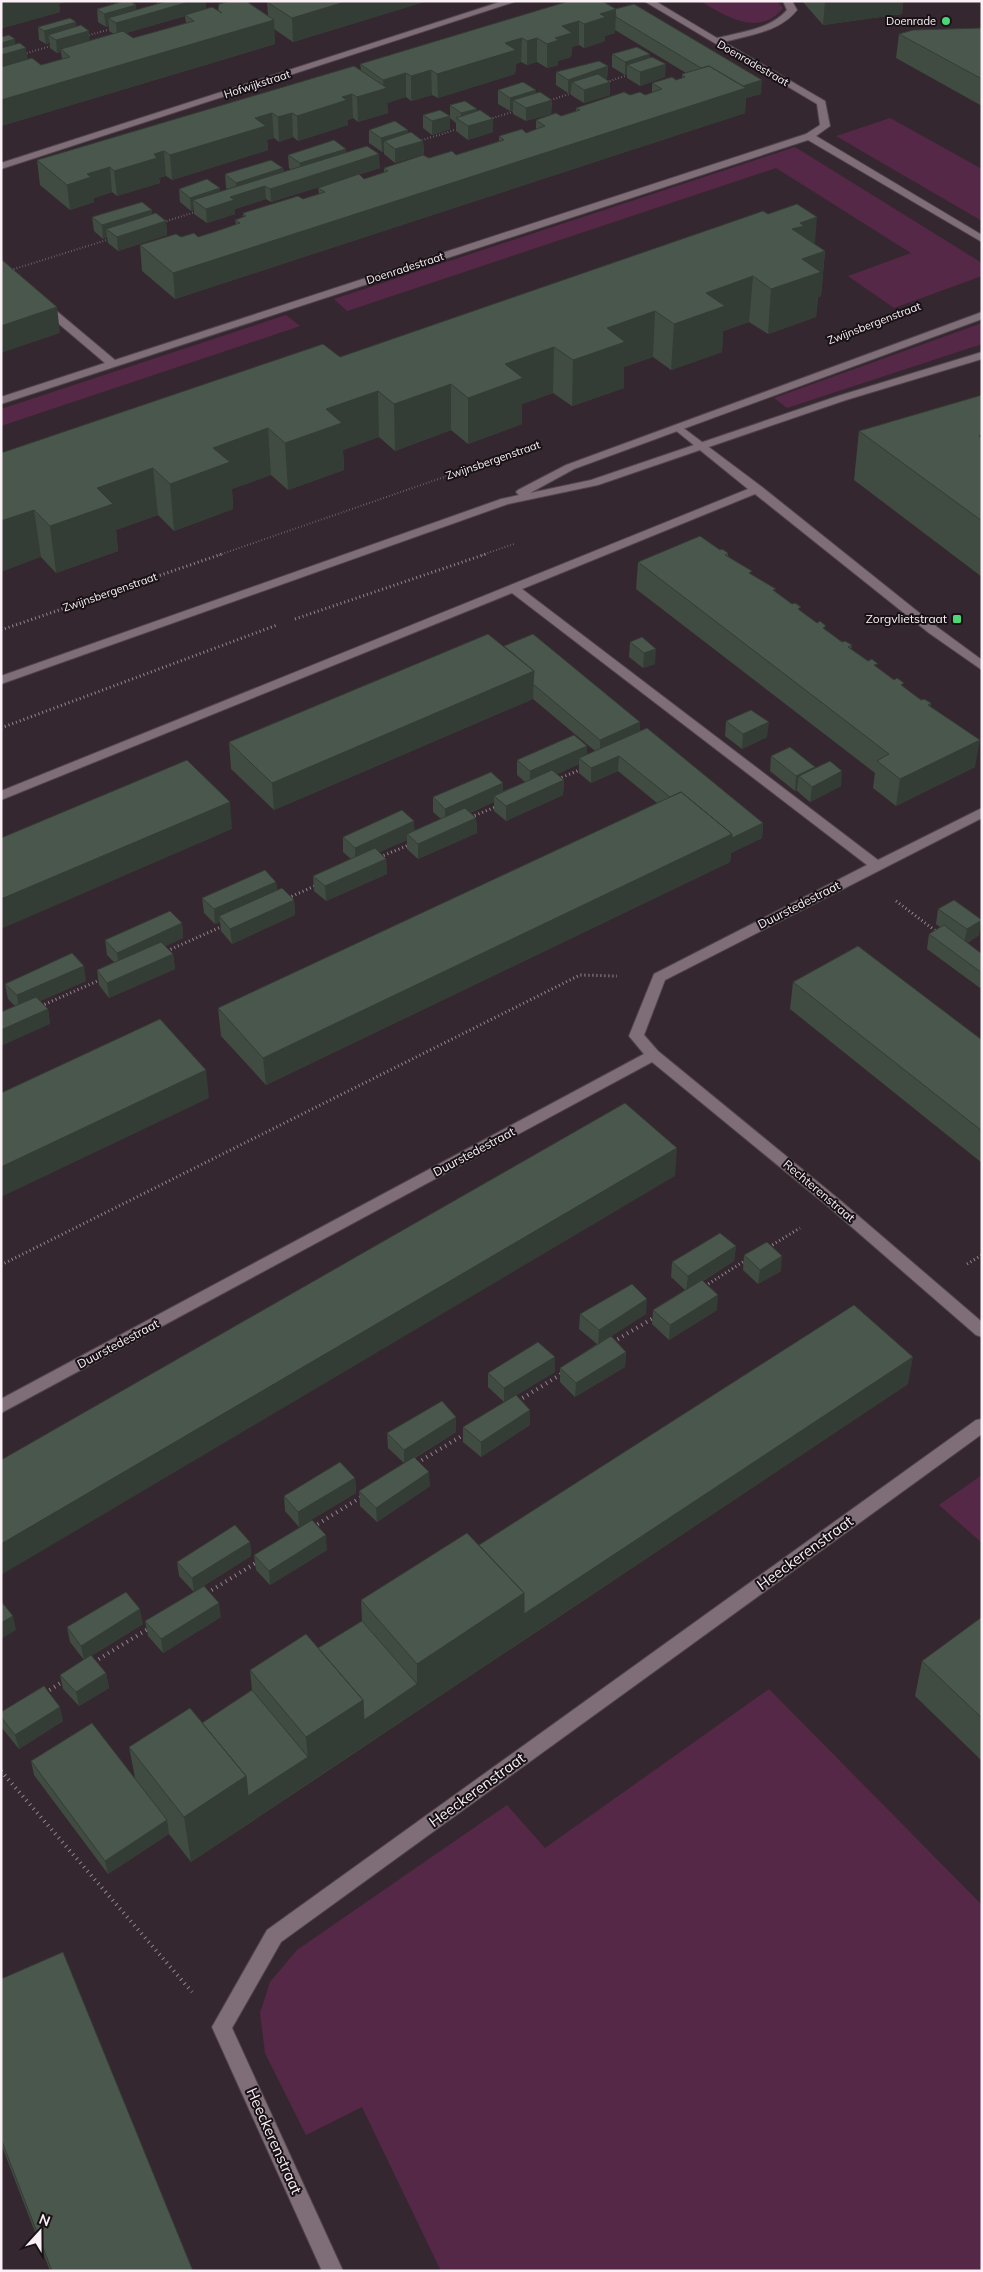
<svg xmlns="http://www.w3.org/2000/svg" width="983" height="2272" viewBox="0 0 983 2272" font-family="Mulish,sans-serif">
  <rect width="100%" height="100%" fill="#35272f"/>
  <path fill="#562847" d="M700,1H777L783,8C759,38 726,16 700,1Z
    M890,118L982,169V221L836,136Z
    M795,147L982,263V276L894,308L848,276L911,253L776,168L347,311L334,299Z
    M286,315L300,326L1,426V409Z
    M982,323V344L787,408L774,398Z
    M982,1475V1543L939,1505Z
    M769,1689L982,1905V2271H441L362,2107L306,2135L265,2053L260,2013L270,1982L297,1950L507,1805L545,1848Z"/>
  <g fill="none" stroke-linecap="round" stroke-linejoin="round">
    <g stroke="#51454d" stroke-width="2">
      <path id="minor" d="M503,1H517L1,169V163Z
        M644,1H655L717,38C741,32 771,29 787,10L783,1H792L797,10C780,32 749,35 724,42L825,101L830,126L816,136L982,235V242L808,140L1,404V397L105,363L39,307V303H47L115,360L806,134L820,125L817,104Z
        M678,424L762,487L937,627L982,660V670L929,633L755,494L522,589L878,860L982,808V818L665,980L644,1035L658,1051L841,1201L982,1322V1337L976,1335L831,1209L652,1062L1,1413V1399L644,1054L629,1036L654,974L867,865L512,593L1,800V791L748,489L674,429L672,427Z
        M982,1419V1434L281,1942L232,2028L343,2271H322L212,2027L267,1930L976,1420Z"/>
    </g>
    <g stroke="#51454d" stroke-width="2">
      <path id="tertiary" d="M982,312V319L574,469L530,493L591,480L838,396L982,352V359L846,400L598,485L508,504L1,684V676L501,499L519,495L516,492L518,490L566,465Z"/>
    </g>
    <path stroke="#93878e" stroke-width="2" stroke-dasharray="0.5 2.5" stroke-linecap="butt" d="M86,36L111,29
      M24,54L54,45
      M607,82L625,76
      M548,101L575,92
      M490,119L515,111
      M419,141L458,129
      M161,223L198,211
      M11,270L110,239
      M219,555L502,457
      M482,555L514,544"/>
    <path stroke="#93878e" stroke-width="3" stroke-dasharray="1 3" stroke-linecap="butt" d="M295,619L486,554
      M1,630L222,554
      M1,728L277,625
      M558,779L582,769
      M471,817L498,806
      M380,857L411,844
      M288,898L317,885
      M896,901L937,932
      M167,951L223,926
      M41,1006L102,979
      M769,1247L800,1228
      M967,1264L982,1255
      M1,1265L580,975L617,976
      M705,1286L746,1260"/>
    <path stroke="#93878e" stroke-width="4" stroke-dasharray="1 4.5" stroke-linecap="butt" d="M613,1342L655,1317
      M518,1401L563,1373
      M417,1463L465,1434
      M313,1527L363,1496
      M207,1593L259,1561
      M94,1662L148,1629
      M45,1693L65,1680
      M1,1771L192,1992"/>
    <use href="#minor" fill="#7f6e78" fill-rule="evenodd"/>
    <use href="#tertiary" fill="#7f6e78" fill-rule="evenodd"/>
  </g>
  <path fill="#404b41" fill-rule="evenodd" d="M1,1H69L59,4L60,12L3,28L1,27Z
    M157,1H206V9L268,16L267,2L427,1L293,42L274,29L275,44L1,126V37L16,44L27,59L41,65L62,59L61,52L57,53L50,48V43L46,44L39,40L38,27H76L90,41L114,34L109,31V26L106,27L98,22L97,9L136,5V10L157,4ZM185,16L186,23L133,38L126,33Z
    M602,1L761,94L746,98L745,113L175,299L142,271L140,245L181,237H198L236,225L235,220L243,217V213L303,199L319,194L318,188L364,179L384,173V168L429,158L456,155L499,141V136L526,133L536,129V120L561,116L576,111V108L630,95H645L652,93V83L676,80L682,78V74L686,73L615,30V33L605,36V41L584,48L579,45L572,47L571,57L558,61V65L547,68L537,62L527,65L521,62L516,64L515,74L438,98L432,95L411,101L406,97L387,103L388,113L358,122L353,118L348,120V125L298,141L293,137L279,142L274,138L267,140L268,150L172,180L166,176L159,178L160,183L117,196L112,192L94,198V202L70,210L40,185L37,160L361,70L360,64Z
    M802,1H903L902,14L823,25Z
    M982,28V106L896,58L899,34Z
    M612,54H650V57L665,77L640,86L627,78V75H625L612,67Z
    M608,66L607,79V80L610,95L584,103L571,95V92L568,93L556,85V72Z
    M498,90H536L535,93L552,100L551,114L526,121L513,114V110L510,111L498,104Z
    M450,105L477,109V111L493,132L468,140L456,131V123L450,118Z
    M423,115L450,116V129L432,135L423,128Z
    M369,130H408V133L423,141L424,154L395,163L384,154V151L382,152L369,143Z
    M346,152L380,168L271,202L266,199L235,209V214L207,223L194,214V210L191,211L180,202L179,189L220,192L228,189L226,188L225,174L283,168L284,172L291,170L289,168L288,155Z
    M152,210V215L166,221L167,235L118,251L108,243L107,237L103,239L94,231L92,217Z
    M815,244L825,251L821,296L818,297L816,317L768,334L749,322L723,331L722,352L671,370L653,357L624,367V388L572,406L553,393L522,404V424L468,444L451,430L395,451L379,437L343,450L344,470L288,490L271,475L232,489L233,509L174,531L158,515L116,530L118,551L56,573L41,557L1,453L340,357Z
    M982,395V577L854,480L859,431Z
    M720,550L728,553V556L751,574L842,642L852,645L851,649L921,700L931,703L930,707L975,767L896,806L873,788L875,773L636,589L638,562Z
    M642,637L655,664L643,668L629,657L630,642Z
    M504,646L640,722V731L763,823L762,838L731,853L730,862L266,1085L221,1036L218,1008L657,803L618,771L591,783L579,773V764L557,774L564,780L563,795L506,821L494,811V802L470,813L476,818L477,833L418,859L407,849V840L379,852L386,859L387,874L326,901L314,891L313,876L351,859L343,852V837L414,821V831L441,819L433,812V797L503,791L525,782L517,775V760L587,746V755L595,751L533,699L274,810L231,769L229,742Z
    M726,721L767,737L742,749L725,736Z
    M771,756L815,767V768L841,786L810,802L797,791V790L795,791L770,771Z
    M276,882L277,891L294,900L295,915L232,944L221,931L220,922L215,924L204,913L202,898Z
    M938,909L979,935L967,943L982,954V987L980,988L927,949L929,934L940,927L936,924Z
    M182,923L183,938L165,946L173,954L175,969L109,998L99,985L97,970L114,962L107,955L105,940Z
    M86,981L40,1001L48,1009L50,1024L15,1006L8,999L5,984Z
    M793,982L982,1040V1163L790,1009Z
    M736,1246L734,1261L703,1281L717,1310L669,1340L652,1324L653,1310L685,1290L671,1277L672,1262Z
    M744,1255L781,1271L758,1284L743,1270Z
    M580,1314H646L611,1336L626,1352L625,1367L575,1397L560,1382V1368L597,1344L579,1329Z
    M555,1372L516,1395L530,1425L481,1457L463,1442V1427L504,1402L488,1387V1373Z
    M908,1384L191,1862L169,1834L108,1874L34,1775L31,1761L135,1778L129,1747L202,1723L252,1690L250,1670L318,1648L362,1621L361,1600L479,1545Z
    M456,1417V1432L415,1458L430,1486L377,1522L360,1506L359,1491L404,1463L388,1448L387,1433Z
    M355,1478L356,1493L299,1527L285,1511L284,1496Z
    M250,1542L251,1556L194,1592L179,1576L177,1562Z
    M327,1550L270,1585L256,1570L254,1555Z
    M221,1617L163,1653L148,1636L145,1621Z
    M982,1617V1761L915,1696L922,1661Z
    M143,1624L91,1656L106,1673L109,1688L79,1706L63,1689L60,1675L84,1660L70,1642L67,1627Z
    M1,1712L63,1721L19,1749L2,1728Z
    M1,1979L193,2271H50L1,2144Z"/>
  <path fill="#343d35" d="M9,1H69L59,4L60,12L3,28L1,16V3Z
    M164,1H206V10L185,15V16L117,36L116,23L108,18L109,26L106,27L104,14L136,5L137,17L165,9Z
    M348,1H427L293,42L292,18Z
    M825,1H903L902,14L823,25Z
    M616,9L615,33L605,36V41L584,48V24L600,14Z
    M274,20L275,44L1,126V100Z
    M579,21V45L572,47L571,57L558,61V65L547,68V44L555,38L562,26Z
    M76,22L77,34L89,31L90,44L61,49V52L57,53L56,40L48,35L50,43L46,44L44,31Z
    M522,38L521,62L516,64L515,74L438,98L437,74L505,43Z
    M537,38V62L527,65V41Z
    M15,39L16,50L26,48L28,61L1,68V43Z
    M650,54L649,67L627,65V75H625V62Z
    M666,64L665,77L640,86V72Z
    M608,66L607,79L582,88L572,82L571,92L568,93V80Z
    M431,70L432,95L411,101V76Z
    M406,73V97L387,103L388,113L358,122L357,97L384,89L383,80Z
    M762,80L761,94L746,98L745,113L175,299L173,273Z
    M610,82V95L584,103V90Z
    M536,90L535,103L513,100V110L510,111V98Z
    M352,94L353,118L348,120V125L298,141L297,116L342,97Z
    M552,100L551,114L526,121V108Z
    M477,109V122H461V113Z
    M272,113L274,138L267,140L268,150L172,180L170,155L255,118Z
    M292,113L293,137L279,142L278,117Z
    M450,116V129L432,135V121Z
    M493,119V132L468,140V126Z
    M408,130L409,143L384,141V151L382,152L381,138Z
    M423,141L424,154L395,163V149Z
    M346,149V162L300,176V163Z
    M164,151L166,176L159,178L160,183L117,196L114,171L154,154Z
    M379,154L380,168L271,202L270,189Z
    M110,167L112,192L94,198V202L70,210L67,185L87,174Z
    M283,168L284,182L265,186L266,199L235,209V214L207,223L206,209L230,197L237,195L236,183Z
    M220,188L221,202L193,200L194,210L191,211L190,198Z
    M152,210L153,223L106,229L107,237L103,239L102,225Z
    M817,217L814,255L825,251L821,296L818,297L816,317L768,334L771,289L792,229L800,223Z
    M166,221L167,235L118,251L117,237Z
    M753,276L749,322L723,331L722,352L671,370L674,324L706,293Z
    M57,307L60,333L1,353V326Z
    M655,311L653,357L624,367V388L572,406L573,360L607,328Z
    M554,347L553,393L522,404V424L468,444V398L505,364Z
    M451,384V430L395,451L394,404Z
    M378,391L379,437L343,450L344,470L288,490L285,443L326,409Z
    M268,428L271,475L232,489L233,509L174,531L170,484L213,448Z
    M153,468L158,515L116,530L118,551L56,573L50,526L97,488Z
    M34,510L41,557L1,572V521Z
    M656,649L655,664L643,668L644,653Z
    M534,671L533,699L274,810L272,783Z
    M640,722V737L600,755V740Z
    M769,722L767,737L742,749L743,734Z
    M980,740L975,767L896,806L900,779Z
    M587,746V761L579,758V764L530,786V771Z
    M619,756L618,771L591,783V768Z
    M815,767L814,782L799,776L797,790L795,791L796,776Z
    M842,771L841,786L810,802L812,787Z
    M564,780L563,795L506,821V806Z
    M503,783V798L494,796V802L445,823V809Z
    M230,802L232,829L1,929V899Z
    M476,818L477,833L418,859V844Z
    M414,821L415,836L407,834V840L355,863V848Z
    M763,823L762,838L731,853L730,862L266,1085L263,1058L732,834Z
    M386,859L387,874L326,901L325,886Z
    M276,882L277,897L219,916L220,922L215,924L214,909Z
    M294,900L295,915L232,944L230,929Z
    M982,920L979,935L964,944L967,929Z
    M182,923L183,938L119,968L117,953Z
    M173,954L175,969L109,998L107,983Z
    M84,966L86,981L19,1010L17,995Z
    M48,1009L50,1024L1,1046V1030Z
    M206,1070L209,1098L1,1197V1167Z
    M677,1148L675,1176L1,1575V1544Z
    M736,1246L734,1261L686,1291L688,1276Z
    M782,1256L781,1271L758,1284L760,1270Z
    M718,1295L717,1310L669,1340L670,1325Z
    M647,1299L646,1314L598,1345L599,1330Z
    M626,1352L625,1367L575,1397L576,1383Z
    M555,1357V1372L504,1403V1388Z
    M913,1357L908,1384L310,1782L306,1737L363,1700L417,1684V1664L524,1593Z
    M530,1410V1425L481,1457V1442Z
    M456,1417V1432L404,1464V1450Z
    M429,1472L430,1486L377,1522L376,1508Z
    M355,1478L356,1493L299,1527L298,1512Z
    M326,1535L327,1550L270,1585L269,1571Z
    M250,1542L251,1556L194,1592L192,1578Z
    M219,1603L221,1617L163,1653L161,1639Z
    M140,1609L143,1624L84,1660L81,1646Z
    M13,1616L16,1630L1,1639V1623Z
    M106,1673L109,1688L79,1706L76,1692Z
    M60,1707L63,1721L19,1749L15,1735Z
    M308,1757L310,1782L191,1862L184,1817L246,1776Z
    M167,1820L169,1834L108,1874L105,1861Z"/>
  <path fill="#4a574c" stroke="#343d35" d="M1,1H9L1,3Z
    M124,1H130L136,5L104,14L97,9Z
    M167,1H192L116,23L108,18Z
    M230,1H246L274,20L1,100V67L32,58L41,65L70,57L61,49L123,31L133,38L194,21L185,15L212,7L222,13L218,10L219,4Z
    M269,1H348L292,18L267,2Z
    M569,1H602L616,9L600,14L606,17L584,24L579,21L562,26L572,33L555,38L559,40L547,44L537,38L527,41L522,38L505,43L516,50L437,74L431,70L411,76L406,73L383,80L360,64Z
    M634,4L762,80L743,86L709,66L701,68L616,17L615,9Z
    M70,18L76,22L44,31L38,27Z
    M81,25L89,31L56,40L48,35Z
    M982,28V79L899,34L913,30Z
    M9,35L15,39L1,43V37Z
    M20,43L26,48L1,55V48Z
    M637,47L650,54L625,62L612,54Z
    M652,57L666,64L640,72L627,65Z
    M599,61L608,66L568,80L556,72Z
    M354,66L387,88L357,97L352,94L342,97L347,100L297,116L292,113L278,117L272,113L255,118L266,126L170,155L164,151L154,154L157,158L114,171L110,167L87,174L91,177L67,185L37,160Z
    M709,66L746,88L173,273L140,245L176,234L181,237L194,233L198,237L217,231L240,223L235,220L246,216L243,213L298,196L303,199L325,192L318,188L359,174L364,179L388,171L384,168L423,155L429,158L452,151L456,155L504,140L499,136L522,129L526,133L545,126L536,120L556,113L561,116L580,110L576,108L624,92L630,95L640,92L645,95L662,89L652,83L672,77L676,80L685,77L682,74Z
    M598,74L610,82L584,90L572,82Z
    M523,82L536,90L510,98L498,90Z
    M540,92L552,100L526,108L513,100Z
    M465,101L477,109L461,113L450,105Z
    M440,110L450,116L432,121L423,115Z
    M480,110L493,119L468,126L456,118Z
    M395,121L408,130L381,138L369,130Z
    M411,132L423,141L395,149L384,141Z
    M334,140L346,149L300,163L288,155Z
    M367,146L379,154L270,189L265,186L230,197L234,200L206,209L193,200Z
    M271,160L283,168L236,183L225,174Z
    M207,179L220,188L190,198L179,189Z
    M142,202L152,210L102,225L92,217Z
    M797,204L817,217L800,223L804,226L792,229L825,251L802,259L821,272L771,289L753,276L706,293L725,306L674,324L655,311L607,328L625,342L573,360L554,347L505,364L523,378L468,398L451,384L394,404L378,391L326,409L342,423L285,443L268,428L213,448L230,462L170,484L153,468L97,488L113,504L50,526L34,510L1,521V453L323,344L340,357L763,211L768,214Z
    M156,213L166,221L117,237L106,229Z
    M1,259L57,307L1,326Z
    M982,395V435L979,436L982,438V521L859,431Z
    M700,536L720,550L722,549L728,553L725,555L752,571L749,573L776,589L773,590L792,604L795,603L801,607L798,609L817,623L820,621L826,626L823,628L842,642L845,641L852,645L848,647L868,661L872,659L878,664L874,665L894,680L897,678L904,683L901,685L921,700L924,699L931,703L928,705L980,740L900,779L877,761L889,754L638,562Z
    M488,634L534,671L272,783L229,742Z
    M533,634L640,722L600,740L533,684L534,671L504,646Z
    M642,637L656,649L644,653L630,642Z
    M751,710L769,722L743,734L726,721Z
    M647,728L763,823L732,838V834L681,792L670,797L619,756L591,768L579,758Z
    M574,735L587,746L530,771L517,760Z
    M790,747L815,767L796,776L771,756Z
    M187,760L230,802L1,899V838Z
    M830,761L842,771L812,787L799,776Z
    M552,770L564,780L506,806L494,796Z
    M491,772L503,783L445,809L433,797Z
    M681,792L732,834L263,1058L218,1008Z
    M465,808L476,818L418,844L407,834Z
    M402,810L414,821L355,848L343,837Z
    M375,848L386,859L325,886L313,876Z
    M265,870L276,882L214,909L202,898Z
    M282,888L294,900L230,929L219,916Z
    M954,900L982,920L967,929L938,909Z
    M170,911L182,923L117,953L105,940Z
    M944,925L982,954V973L929,934Z
    M161,942L173,954L107,983L97,970Z
    M858,946L982,1040V1131L793,982Z
    M72,953L84,966L17,995L5,984Z
    M36,997L48,1009L1,1030V1012Z
    M160,1019L206,1070L1,1167V1093Z
    M625,1103L677,1148L1,1544V1460Z
    M720,1233L736,1246L688,1276L672,1262Z
    M767,1242L782,1256L760,1270L744,1255Z
    M702,1280L718,1295L670,1325L653,1310Z
    M632,1284L647,1299L599,1330L580,1314Z
    M854,1305L913,1357L524,1614V1593L479,1545Z
    M611,1336L626,1352L576,1383L560,1368Z
    M538,1342L555,1357L504,1388L488,1373Z
    M516,1395L530,1410L481,1442L463,1427Z
    M442,1401L456,1417L404,1450L387,1433Z
    M414,1457L429,1472L376,1508L359,1491Z
    M340,1462L355,1478L298,1512L284,1496Z
    M312,1520L326,1535L269,1571L254,1555Z
    M235,1525L250,1542L192,1578L177,1562Z
    M467,1533L524,1593L417,1664L361,1600Z
    M204,1586L219,1603L161,1639L145,1621Z
    M126,1592L140,1609L81,1646L67,1627Z
    M1,1601L13,1616L1,1623Z
    M982,1617V1718L922,1661Z
    M362,1621L417,1684L364,1720L363,1700L318,1648Z
    M306,1634L363,1700L306,1737L250,1670Z
    M91,1655L106,1673L76,1692L60,1675Z
    M44,1686L60,1707L15,1735L1,1717V1712Z
    M252,1690L308,1757L248,1796L246,1776L202,1723Z
    M190,1708L246,1776L184,1817L129,1747Z
    M92,1723L167,1820L105,1861L31,1761Z
    M63,1952L193,2271H52L1,2139V1979Z"/>
  <g fill="#4dd676" stroke="#181216" stroke-width="2">
    <circle cx="946" cy="21" r="5"/>
    <rect x="952" y="614" width="10" height="10" rx="2.5"/>
  </g>
  <g text-anchor="middle" stroke-width="4" stroke-linejoin="round" paint-order="stroke">
    <g font-size="11" fill="#faf0f6" stroke="#181216" text-anchor="end">
      <text x="936" y="25">Doenrade</text>
    </g>
    <g font-size="11" fill="#faf0f6" stroke="#181216">
      <text transform="translate(753 63) rotate(30)" y="4">Doenradestraat</text>
      <text transform="translate(257 84) rotate(-18)" y="4">Hofwijkstraat</text>
      <text transform="translate(405 268) rotate(-18)" y="4">Doenradestraat</text>
      <text transform="translate(874 323) rotate(-21)" y="4">Zwijnsbergenstraat</text>
      <text transform="translate(493 460) rotate(-19)" y="4">Zwijnsbergenstraat</text>
      <text transform="translate(110 592) rotate(-19)" y="4">Zwijnsbergenstraat</text>
    </g>
    <g font-size="12" fill="#faf0f6" stroke="#181216" text-anchor="end">
      <text x="947" y="623">Zorgvlietstraat</text>
    </g>
    <g font-size="12" fill="#faf0f6" stroke="#181216">
      <text transform="translate(799 905) rotate(-27)" y="4">Duurstedestraat</text>
      <text transform="translate(474 1152) rotate(-28)" y="4">Duurstedestraat</text>
      <text transform="translate(819 1191) rotate(40)" y="4">Rechterenstraat</text>
      <text transform="translate(118 1344) rotate(-28)" y="4">Duurstedestraat</text>
    </g>
    <g font-size="15" fill="#faf0f6" stroke="#181216">
      <text transform="translate(805 1553) rotate(-36)" y="5">Heeckerenstraat</text>
      <text transform="translate(477 1790) rotate(-36)" y="5">Heeckerenstraat</text>
      <text transform="translate(274 2141) rotate(66)" y="5">Heeckerenstraat</text>
    </g>
  </g>
  <rect width="983" height="2272" fill="none" stroke="#faf0f6" stroke-width="5"/>
  <g transform="translate(40 2232) rotate(21)" stroke="#181216" stroke-width="4" paint-order="stroke">
  <path d="M0-4L9 19L0 12L-9 19Z" fill="#faf0f6"/>
  <text y="-8" font-size="14" font-weight="bold" text-anchor="middle" fill="#faf0f6">N</text>
  </g>
</svg>
